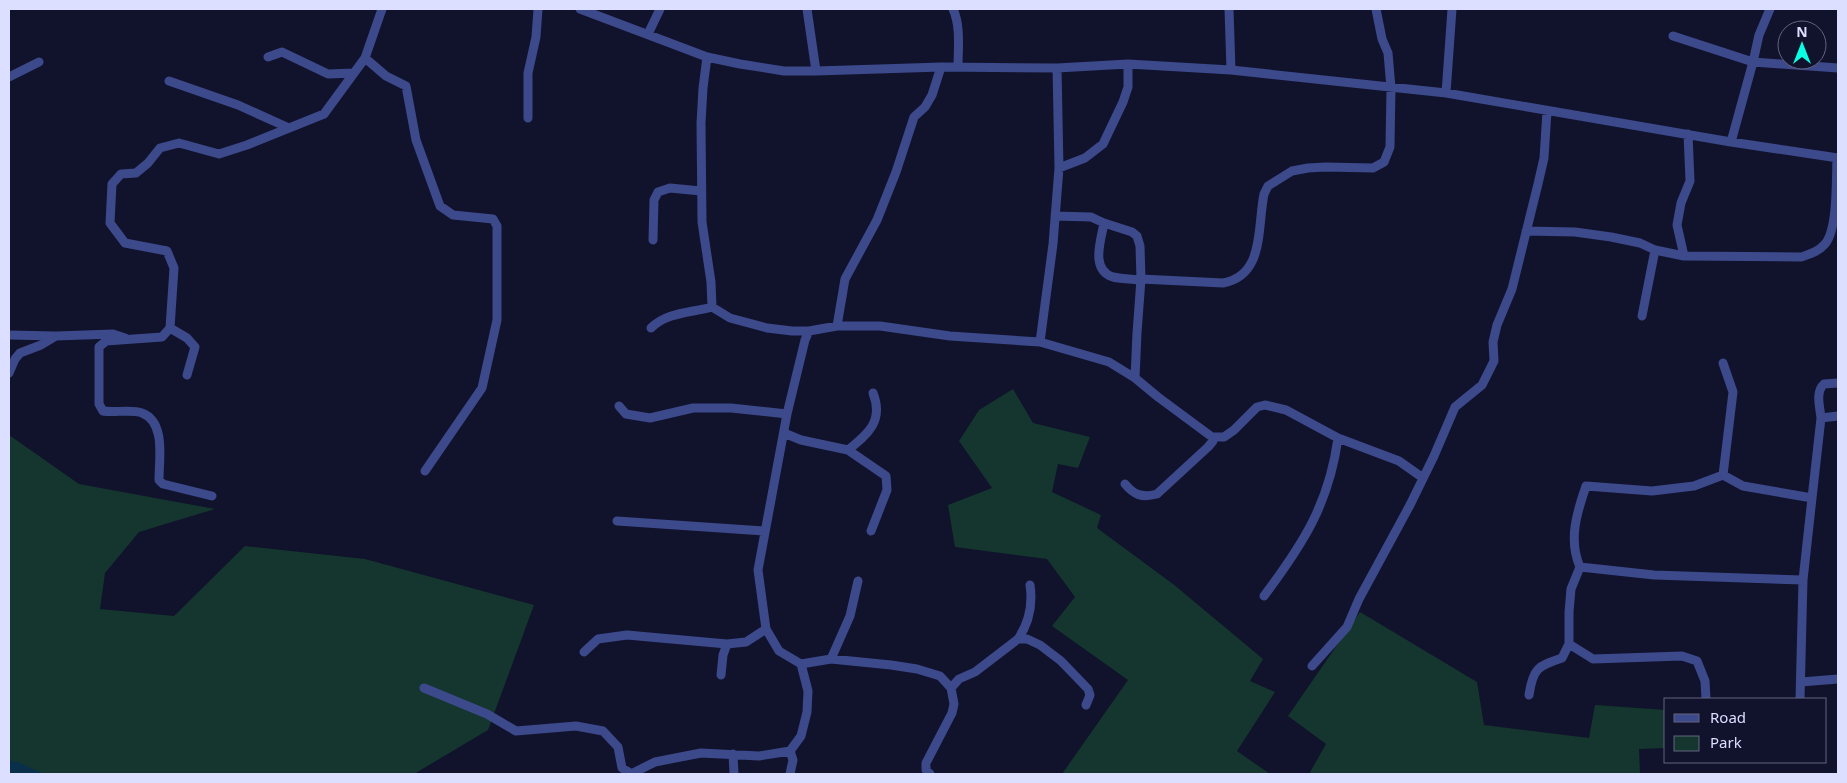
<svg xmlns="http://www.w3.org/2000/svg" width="1847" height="783" viewBox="0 0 1847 783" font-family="'Noto Sans',sans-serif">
  <rect width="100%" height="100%" fill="#11122c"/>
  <path fill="#14362e" d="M1013,389L1033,423L1090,437L1078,468L1058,464L1052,492L1101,515L1097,528L1173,584L1263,659L1250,681L1275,692L1237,751L1270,774H1062L1128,680L1052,626L1075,597L1047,559L955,547L948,505L992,488L959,441L979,410Z
    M9,435L79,484L215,509L139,532L105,573L100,609L174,616L245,546L365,559L534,605L488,730L414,774H9Z
    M1360,612L1477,682L1484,725L1589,738L1595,705L1666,710V748L1639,749L1640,774H1309L1326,744L1288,716Z"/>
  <path fill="#0a2f4b" d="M9,761L18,762L44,774H9Z"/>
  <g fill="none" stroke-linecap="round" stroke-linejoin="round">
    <path stroke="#3c498b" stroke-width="9" d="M580,9L707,57L740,64L784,71H816L941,67L1057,68L1128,64L1231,70L1446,93L1731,142L1838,158
      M807,9L816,71
      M953,9C961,26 958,49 958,67
      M1229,9L1231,70
      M648,34L660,9
      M1673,36L1753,62L1838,68
      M268,57L282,52L328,74L354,73
      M707,57L703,88L701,123L702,222L711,282L712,307
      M365,58L386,76L406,86L416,140L440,206L453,215L493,219L497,226V320L482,388L425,471
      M9,77L39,62
      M169,81L238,105L289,128
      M1446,93L1452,9
      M528,118V73L536,37L538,9
      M1731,142L1753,62L1759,35L1770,9
      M1059,168L1085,158L1103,144L1123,102L1128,87V64
      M1055,216L1091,217L1104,223L1132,232L1137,236L1140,246L1141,279L1137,333L1135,378
      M1104,223C1101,240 1090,270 1113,277C1122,279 1132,279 1141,280
      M1526,231L1575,232L1611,237L1640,243L1655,250L1684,256L1801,257C1810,254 1818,252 1825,244C1838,229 1836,179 1837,158
      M653,240L654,200L658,192L670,188L701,191
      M1684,256L1677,225L1681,203L1690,181L1688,134
      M1141,279L1223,283C1265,275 1257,228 1264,194L1268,186L1292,171L1308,168L1325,167L1373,168L1384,162L1390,147L1391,88L1388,53L1382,39L1376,9
      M1642,316L1655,250
      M837,326L845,279L877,220L896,172L914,117L925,107L932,95L941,67
      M170,328L187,338L195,347L187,375
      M651,328C667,312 691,313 712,307L730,318L767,328L792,331H809L837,326H880L950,336L1040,342L1109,362L1135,378L1158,397L1212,437H1224L1234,430L1257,407L1265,405L1286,410L1338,438L1399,461L1423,478
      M9,335L56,336
      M1040,342L1053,244L1059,168L1057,68
      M1723,363L1733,392L1723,475L1743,486L1812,498L1803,580L1800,699
      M9,373L15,359L20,353L41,345L56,336L113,334L125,338
      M619,406L626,414L650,418L693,408H731L787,414
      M1821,418C1820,407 1815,392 1824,384L1838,383
      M784,433L801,440L848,450L886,476L887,490L871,531
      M848,450C868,434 884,421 873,393
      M1125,484C1134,495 1142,498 1157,494L1208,447L1213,441L1212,437
      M212,496L163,484L159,480C159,459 166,422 142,413C133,409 113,413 103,411L99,404V347L106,341L162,337L170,328L174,268L167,251L125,243L110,223L112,184L121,174L136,173L148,163L160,148L179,143L219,154L247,145L324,114L365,58L382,9
      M1812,498L1821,418L1838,416
      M617,521L764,531
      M1580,567C1568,540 1577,512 1586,486L1652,491L1694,486L1723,475
      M1264,596C1303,544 1329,504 1338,438
      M1018,639C1029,623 1033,605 1030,585
      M1569,644L1593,659L1682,656L1697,661L1705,681L1706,699
      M584,652L598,639L627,635L727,644
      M831,659L850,616L858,581
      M801,664L831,659L891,665L917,669L940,676L951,688L954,704L952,713L926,763V770L930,774
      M1312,666L1347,627L1359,599L1410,505L1434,456L1455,407L1482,385L1494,361L1493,342L1497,325L1512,289L1538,184L1544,158L1547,111
      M721,675L723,655L727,644L746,642L766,629
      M1801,682L1838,679
      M424,688L487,714L516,731L576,726L603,731L618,747L622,768L632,774
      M951,688L959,679L975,672L1018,639H1027L1040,645L1061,661L1088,689L1090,695L1086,705
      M1529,695C1533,668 1538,666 1562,658L1569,644V612L1571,589L1580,567L1654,575L1803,580
      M733,754L734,774
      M631,774L655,762L701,753L759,756L790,751L801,736L807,712L808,691L801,664L779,651L766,629L758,570L787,414L805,340L809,331
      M790,774L793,760L790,751"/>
  </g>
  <rect width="1847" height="783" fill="none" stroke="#dcdfff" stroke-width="20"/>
  <rect x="1664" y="698" width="162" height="65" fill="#11122c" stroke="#626480"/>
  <rect x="1674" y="714" width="25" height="8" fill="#3c498b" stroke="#626480"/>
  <text x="1710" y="723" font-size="15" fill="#dcdfff">Road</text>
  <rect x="1674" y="736" width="25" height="15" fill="#14362e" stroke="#626480"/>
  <text x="1710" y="748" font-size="15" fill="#dcdfff">Park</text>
  <g transform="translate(1802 45)"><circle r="24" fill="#11122c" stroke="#626480"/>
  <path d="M0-4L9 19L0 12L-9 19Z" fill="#08ffe4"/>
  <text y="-8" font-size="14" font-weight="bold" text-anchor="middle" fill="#dcdfff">N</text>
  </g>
</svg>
